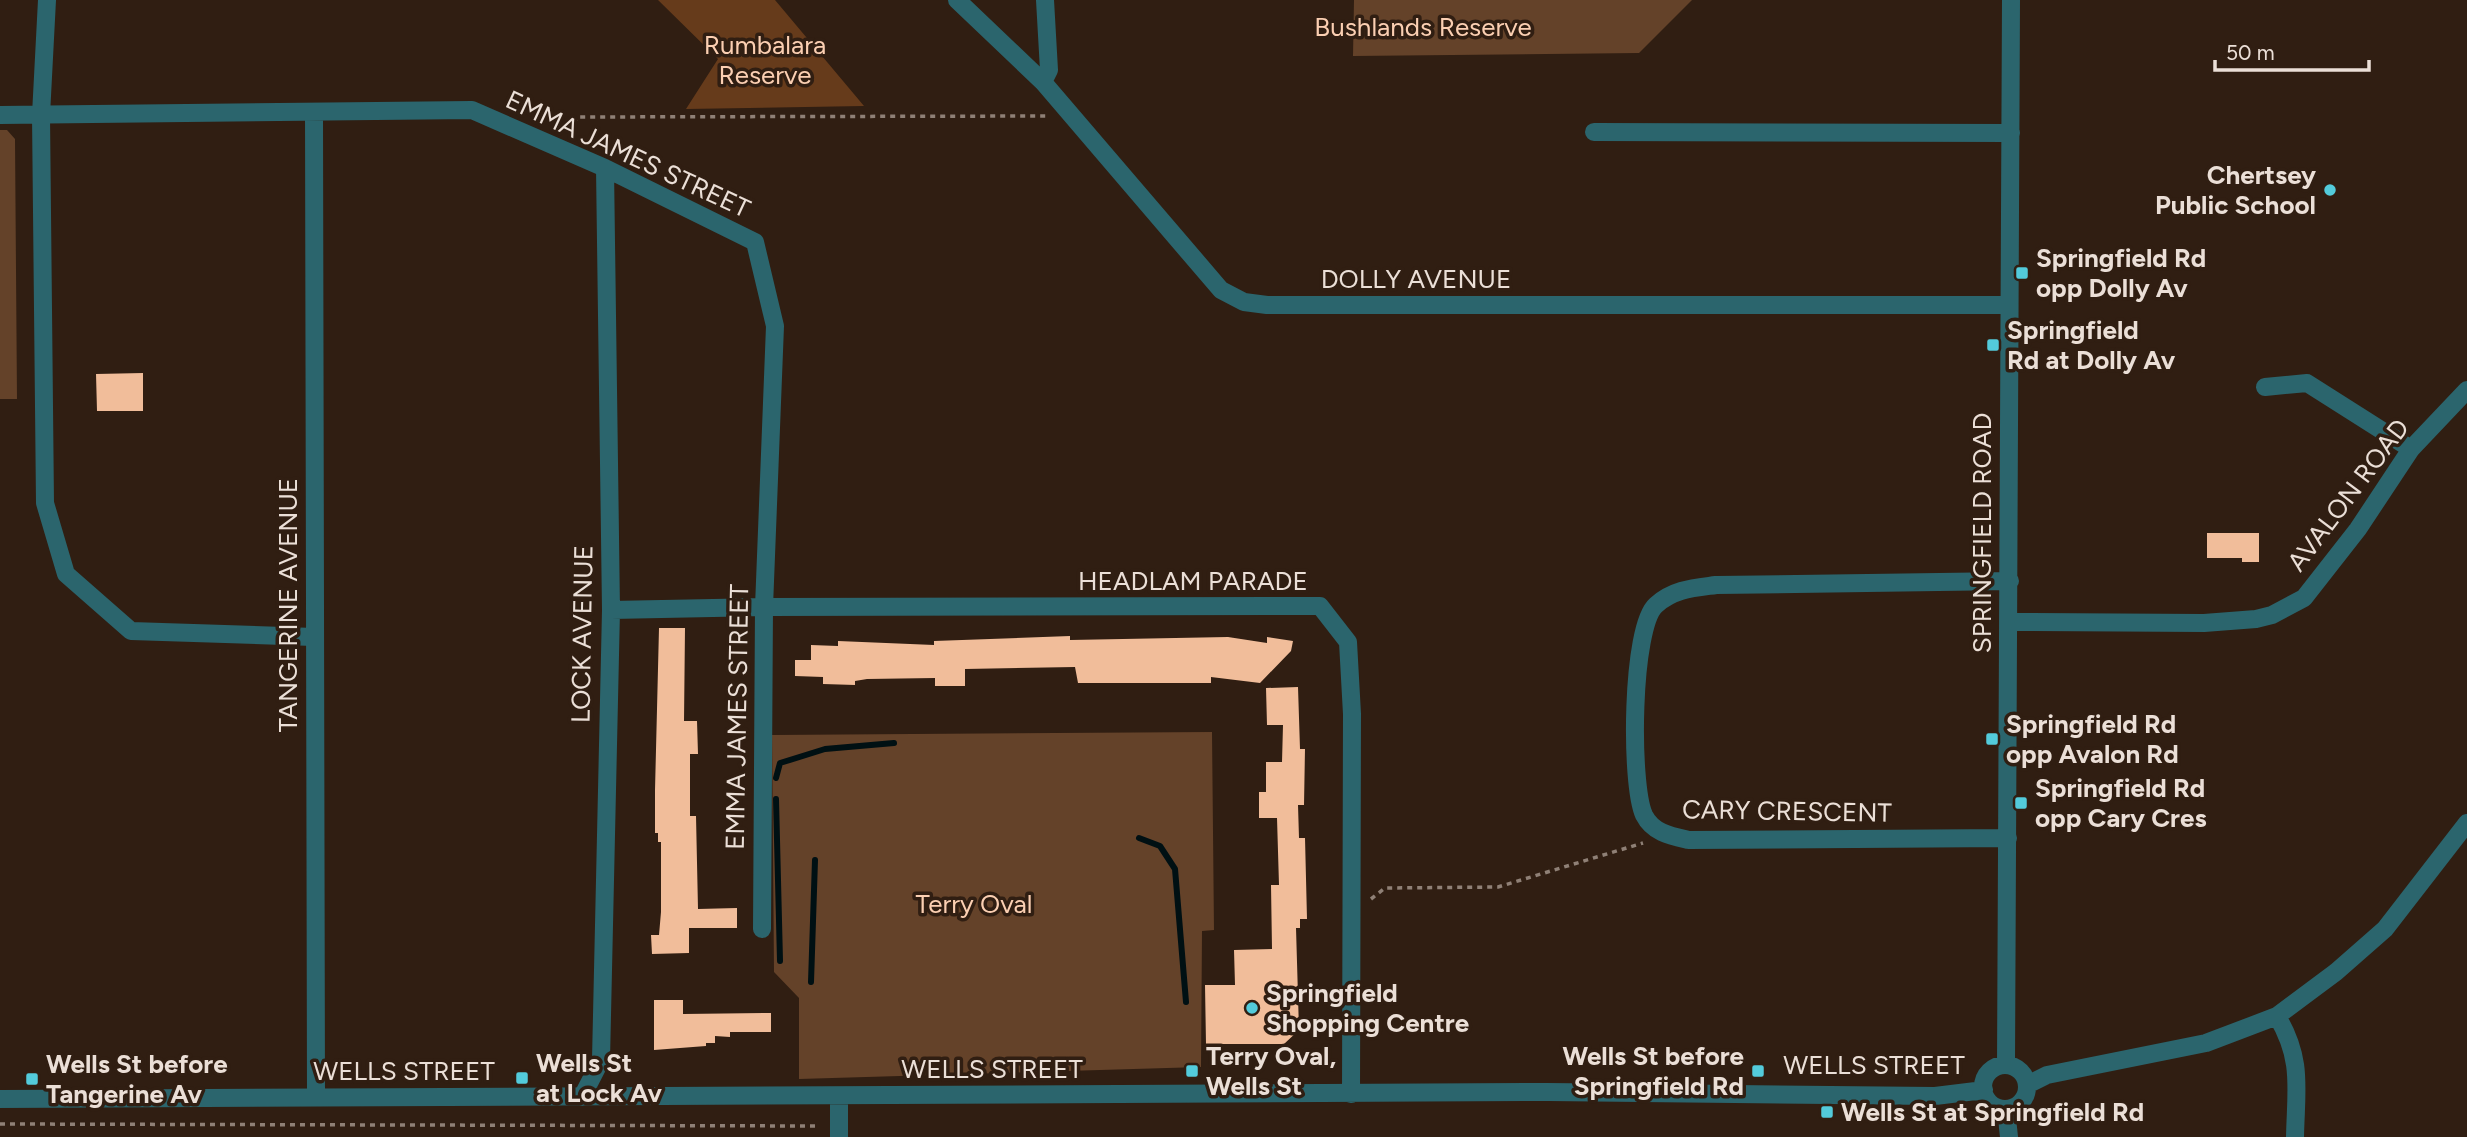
<svg xmlns="http://www.w3.org/2000/svg" width="2467" height="1137" viewBox="0 0 2467 1137" font-family="Figtree,sans-serif">
  <rect width="100%" height="100%" fill="#301e12"/>
  <path fill="#644229" d="M1354,0H1692L1639,53L1353,56Z
    M0,130H7L15,139L17,399H0Z
    M1212,732L1214,930L1202,931L1201,1067L799,1079V998L774,972L772,735Z"/>
  <path fill="#663b1b" d="M658,0H775L864,106L686,109L718,59Z"/>
  <g fill="none" stroke-linecap="round" stroke-linejoin="round">
    <path stroke="#001013" stroke-width="6" d="M776,778L780,763L825,749L894,743
      M776,799L780,961
      M1139,838L1160,846L1175,869L1186,1002
      M811,982L815,860"/>
  </g>
  <path fill="#f1bd9a" d="M143,373V411H97L96,374Z
    M2207,533H2259V562H2242V558H2207Z
    M659,628H685L684,721H697L698,754H690V816H696L698,909L737,908V928H689V953L652,954L651,935H659L661,912V842H658V833H655V790Z
    M1070,636V640L1228,637L1267,643V637L1293,641L1291,651L1260,683L1211,677V683H1078L1075,667L965,669V686H935V678L867,679L855,681V685L823,684V677L795,676V660H811V645L838,646V641L934,645V641Z
    M1298,687L1300,749H1305L1304,805H1298L1299,838H1305L1307,919H1300V928H1296L1299,1030L1284,1044H1206L1205,985H1235L1234,950L1272,949L1271,885H1279L1277,818H1259V792H1266V762H1282L1283,725H1267L1266,688Z
    M654,1000H683V1014L771,1013V1032H730V1037L715,1036V1043H706V1046L654,1050Z"/>
  <g fill="none" stroke-linecap="round" stroke-linejoin="round">
    <path stroke="#8f8076" stroke-width="3.5" stroke-dasharray="5 5" stroke-linecap="butt" d="M567,131L578,117L1049,116
      M1371,899L1385,888L1498,887L1643,843
      M0,1124L820,1126"/>
    <path stroke="#2b656d" stroke-width="18" d="M47,0L41,115L45,503L66,574L131,631L314,637
      M957,0L1043,82L1221,290L1244,302L1267,305H2007
      M1043,82L1049,70L1045,0
      M314,112L316,1097
      M0,115L472,110L605,168L755,242L775,326L764,607L762,929
      M1594,132L2011,133
      M2265,387L2307,383L2411,449
      M611,610L764,607L1320,606L1348,642L1352,714L1351,1094
      M2010,622L2204,623L2256,619L2272,615L2304,598L2358,529L2411,449L2467,390
      M2008,838L1689,840C1671,836 1653,833 1644,815C1630,784 1631,627 1656,605C1674,589 1694,588 1716,585L2010,581
      M2277,1016C2303,1060 2296,1088 2295,1137
      M2006,1065L2011,0
      M1983 1087a22 22 0 1 1 44 0a22 22 0 1 1-44 0Z
      M2027,1085L2047,1075L2206,1043L2277,1016L2336,972L2385,929L2467,823
      M582,1097L601,1060L611,610L605,168
      M0,1099L1548,1092L1935,1096L1984,1090
      M2006,1109L2009,1137
      M839,1137V1096"/>
  </g>
  <g fill="#53cbdb" stroke="#301e12" stroke-width="2.5">
    <circle cx="2330" cy="190" r="7"/>
    <rect x="2015" y="266" width="14" height="14" rx="3.5"/>
    <rect x="1986" y="338" width="14" height="14" rx="3.5"/>
    <rect x="1985" y="732" width="14" height="14" rx="3.5"/>
    <rect x="2014" y="796" width="14" height="14" rx="3.5"/>
    <circle cx="1252" cy="1008" r="7"/>
    <rect x="1185" y="1064" width="14" height="14" rx="3.5"/>
    <rect x="1751" y="1064" width="14" height="14" rx="3.5"/>
    <rect x="515" y="1071" width="14" height="14" rx="3.5"/>
    <rect x="25" y="1072" width="14" height="14" rx="3.5"/>
    <rect x="1820" y="1105" width="14" height="14" rx="3.5"/>
  </g>
  <g text-anchor="middle" stroke-width="7" stroke-linejoin="round" paint-order="stroke">
    <g font-size="26" fill="#fbcfb2" stroke="#301e12">
      <text x="1423" y="36">Bushlands Reserve</text>
      <text x="765" y="54">Rumbalara<tspan x="765" dy="30">Reserve</tspan></text>
      <text x="974" y="913">Terry Oval</text>
    </g>
    <g font-size="26" fill="#ebdfd7" stroke="#301e12">
      <text transform="translate(628 154) rotate(25)" y="9">EMMA JAMES STREET</text>
      <text x="1416" y="288">DOLLY AVENUE</text>
      <text transform="translate(2348 495) rotate(-53)" y="9">AVALON ROAD</text>
      <text transform="translate(1982 533) rotate(-90)" y="9">SPRINGFIELD ROAD</text>
      <text x="1193" y="590">HEADLAM PARADE</text>
      <text transform="translate(288 605) rotate(-90)" y="9">TANGERINE AVENUE</text>
      <text transform="translate(582 634) rotate(-89)" y="9">LOCK AVENUE</text>
      <text transform="translate(737 717) rotate(-89)" y="9">EMMA JAMES STREET</text>
      <text transform="translate(1787 811) rotate(1)" y="9">CARY CRESCENT</text>
      <text x="1874" y="1074">WELLS STREET</text>
      <text x="992" y="1078">WELLS STREET</text>
      <text x="404" y="1080">WELLS STREET</text>
    </g>
    <g font-size="26" font-weight="bold" fill="#ebdfd7" stroke="#301e12" text-anchor="start">
      <text x="2316" y="184" text-anchor="end">Chertsey<tspan x="2316" dy="30">Public School</tspan></text>
      <text x="2036" y="267">Springfield Rd<tspan x="2036" dy="30">opp Dolly Av</tspan></text>
      <text x="2007" y="339">Springfield<tspan x="2007" dy="30">Rd at Dolly Av</tspan></text>
      <text x="2006" y="733">Springfield Rd<tspan x="2006" dy="30">opp Avalon Rd</tspan></text>
      <text x="2035" y="797">Springfield Rd<tspan x="2035" dy="30">opp Cary Cres</tspan></text>
      <text x="1266" y="1002">Springfield<tspan x="1266" dy="30">Shopping Centre</tspan></text>
      <text x="1206" y="1065">Terry Oval,<tspan x="1206" dy="30">Wells St</tspan></text>
      <text x="1744" y="1065" text-anchor="end">Wells St before<tspan x="1744" dy="30">Springfield Rd</tspan></text>
      <text x="536" y="1072">Wells St<tspan x="536" dy="30">at Lock Av</tspan></text>
      <text x="46" y="1073">Wells St before<tspan x="46" dy="30">Tangerine Av</tspan></text>
      <text x="1841" y="1121">Wells St at Springfield Rd</text>
    </g>
  </g>
  <path d="M2215 60v10h154v-10" fill="none" stroke="#ebdfd7" stroke-width="3.5"/>
  <text x="2226" y="60" font-size="21" fill="#ebdfd7" stroke="#301e12" stroke-width="5" paint-order="stroke">50 m</text>
</svg>
